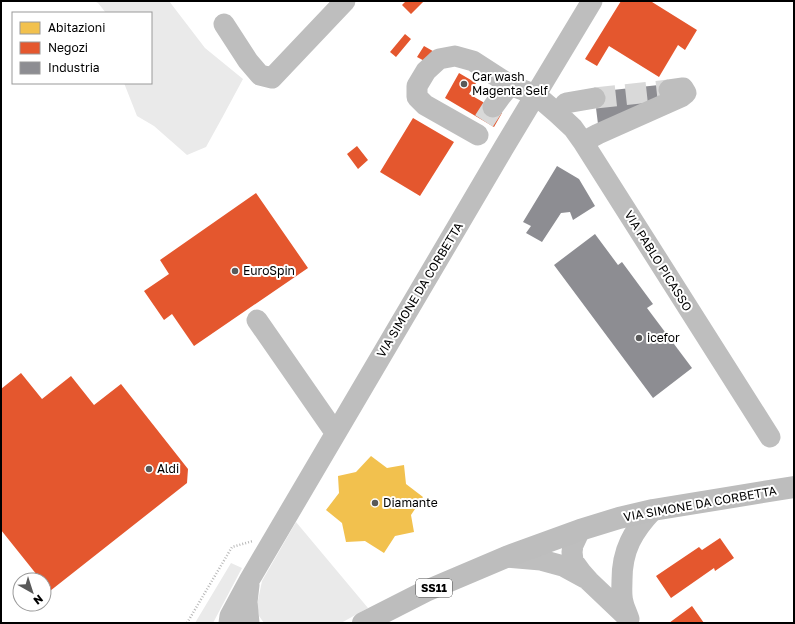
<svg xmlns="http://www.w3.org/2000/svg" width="795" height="624" viewBox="0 0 795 624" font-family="'Golos Text',sans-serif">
  <rect width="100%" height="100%" fill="#fff"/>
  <path fill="#eaeaea" d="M94,1H169L205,48L243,79L222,118L206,147L187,155L154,126L137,116L124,83H151V13H106L98,3Z
    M296,522L368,608L341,623H264L259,616L257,605L262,581Z
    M231,563L242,568L213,623H195Z"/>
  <path fill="#f2c14e" d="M371,456L387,468L404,465L406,484L423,497L411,515L414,532L395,536L384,553L365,541L346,542L342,523L326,510L339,493L338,476L356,472Z"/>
  <path fill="#e4572e" d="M406,1H424L411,14L402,5Z
    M621,1H652V2L697,30L685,50L678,45L659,77L609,46L597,66L585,59Z
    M405,34L411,39L396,57L390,52Z
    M424,46L438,54L432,65L417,57Z
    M459,73L476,83L469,94L502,113L494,127L445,98Z
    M413,118L454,142L420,196L380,172Z
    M357,146L368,160L358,169L347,154Z
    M256,193L308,268L194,346L172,314L164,320L144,291L169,274L160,260Z
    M21,373L42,399L71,376L94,405L121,384L188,469L187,483L50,591L44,584V580H41L1,530V389Z
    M720,538L734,558L715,571L714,568L671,598L656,576L699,547L702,550Z
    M692,606L704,623H669Z"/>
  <path fill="#8d8d92" d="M668,84L669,98L598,124L594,92Z
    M557,166L579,179L595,206L573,220L570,212L561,213L542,242L526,233L531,226L523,222Z
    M595,234L618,265L622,262L653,304L647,308L692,368L653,398L554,265Z"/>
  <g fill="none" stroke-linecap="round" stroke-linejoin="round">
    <path stroke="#d9d9d9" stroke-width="21" stroke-dasharray="21 10" stroke-linecap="butt" d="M595,98L669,90
      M484,121L493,107"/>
    <path stroke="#b8b8b8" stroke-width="2.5" stroke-dasharray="1 2" stroke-linecap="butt" d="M187,623L232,547L253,541"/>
    <path stroke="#bebebe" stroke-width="21" d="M224,24L248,61L260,75L272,78L345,1
      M493,107L501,96L510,85L536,95L558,114L573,128L583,142L770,437
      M558,114L566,103L595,98
      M478,135L425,105L417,97V86L426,71L439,59L455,56L473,61L510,85
      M583,142L598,134L681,97L686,93L683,88L669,90
      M257,320L332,428L337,430
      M580,530L573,545L572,552L573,561L581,572L589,581L628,618
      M506,557L541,560L563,566L585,578
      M629,619C627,613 624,607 623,602C621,595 622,587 622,580C622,550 633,531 653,510
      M229,623L230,616L250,579L503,149L592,1
      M249,623L247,602L249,585"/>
    <path stroke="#bdbdbd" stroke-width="22" d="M363,623L426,591L506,557L580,530L619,518L653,510L794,487"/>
  </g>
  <g fill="#595959" stroke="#fff" stroke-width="1.5">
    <circle cx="464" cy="84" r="4"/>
    <circle cx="235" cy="271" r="4"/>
    <circle cx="639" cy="338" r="4"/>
    <circle cx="149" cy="469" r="4"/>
    <circle cx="375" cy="503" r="4"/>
  </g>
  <g text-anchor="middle" stroke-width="4" stroke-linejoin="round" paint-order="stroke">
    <rect fill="#fff" stroke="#4c4c4c" stroke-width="1" x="416" y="579" width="36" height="18" rx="3"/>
    <g font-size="11" font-weight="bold" fill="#000">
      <text x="434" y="592">SS11</text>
    </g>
    <g font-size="12" fill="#000" stroke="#fff" text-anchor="start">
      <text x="472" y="81">Car wash<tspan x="472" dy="14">Magenta Self</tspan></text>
      <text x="243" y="275">EuroSpin</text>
      <text x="647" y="342">icefor</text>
      <text x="157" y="473">Aldi</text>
      <text x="383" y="507">Diamante</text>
    </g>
    <g font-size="12" fill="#000" stroke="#fff">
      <text transform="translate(658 261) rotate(58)" y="4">VIA PABLO PICASSO</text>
      <text transform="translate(420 290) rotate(-59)" y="4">VIA SIMONE DA CORBETTA</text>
      <text transform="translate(700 504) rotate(-10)" y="4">VIA SIMONE DA CORBETTA</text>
    </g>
  </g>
  <rect width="795" height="624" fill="none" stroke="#000000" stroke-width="4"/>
  <rect x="12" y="12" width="140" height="72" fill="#ffffff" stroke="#999999"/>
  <rect x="20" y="22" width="20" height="12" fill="#f2c14e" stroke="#999999"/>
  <text x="48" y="32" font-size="12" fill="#000000">Abitazioni</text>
  <rect x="20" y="42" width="20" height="12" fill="#e4572e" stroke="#999999"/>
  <text x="48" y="52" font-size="12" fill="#000000">Negozi</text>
  <rect x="20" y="62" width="20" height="12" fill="#8d8d92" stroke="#999999"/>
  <text x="48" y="72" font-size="12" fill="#000000">Industria</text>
  <g transform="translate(32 592) rotate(141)"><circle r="19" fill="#ffffff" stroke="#999999"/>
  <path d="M0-3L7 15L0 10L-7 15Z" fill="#595959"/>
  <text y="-6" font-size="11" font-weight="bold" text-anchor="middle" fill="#000000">N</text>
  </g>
</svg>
